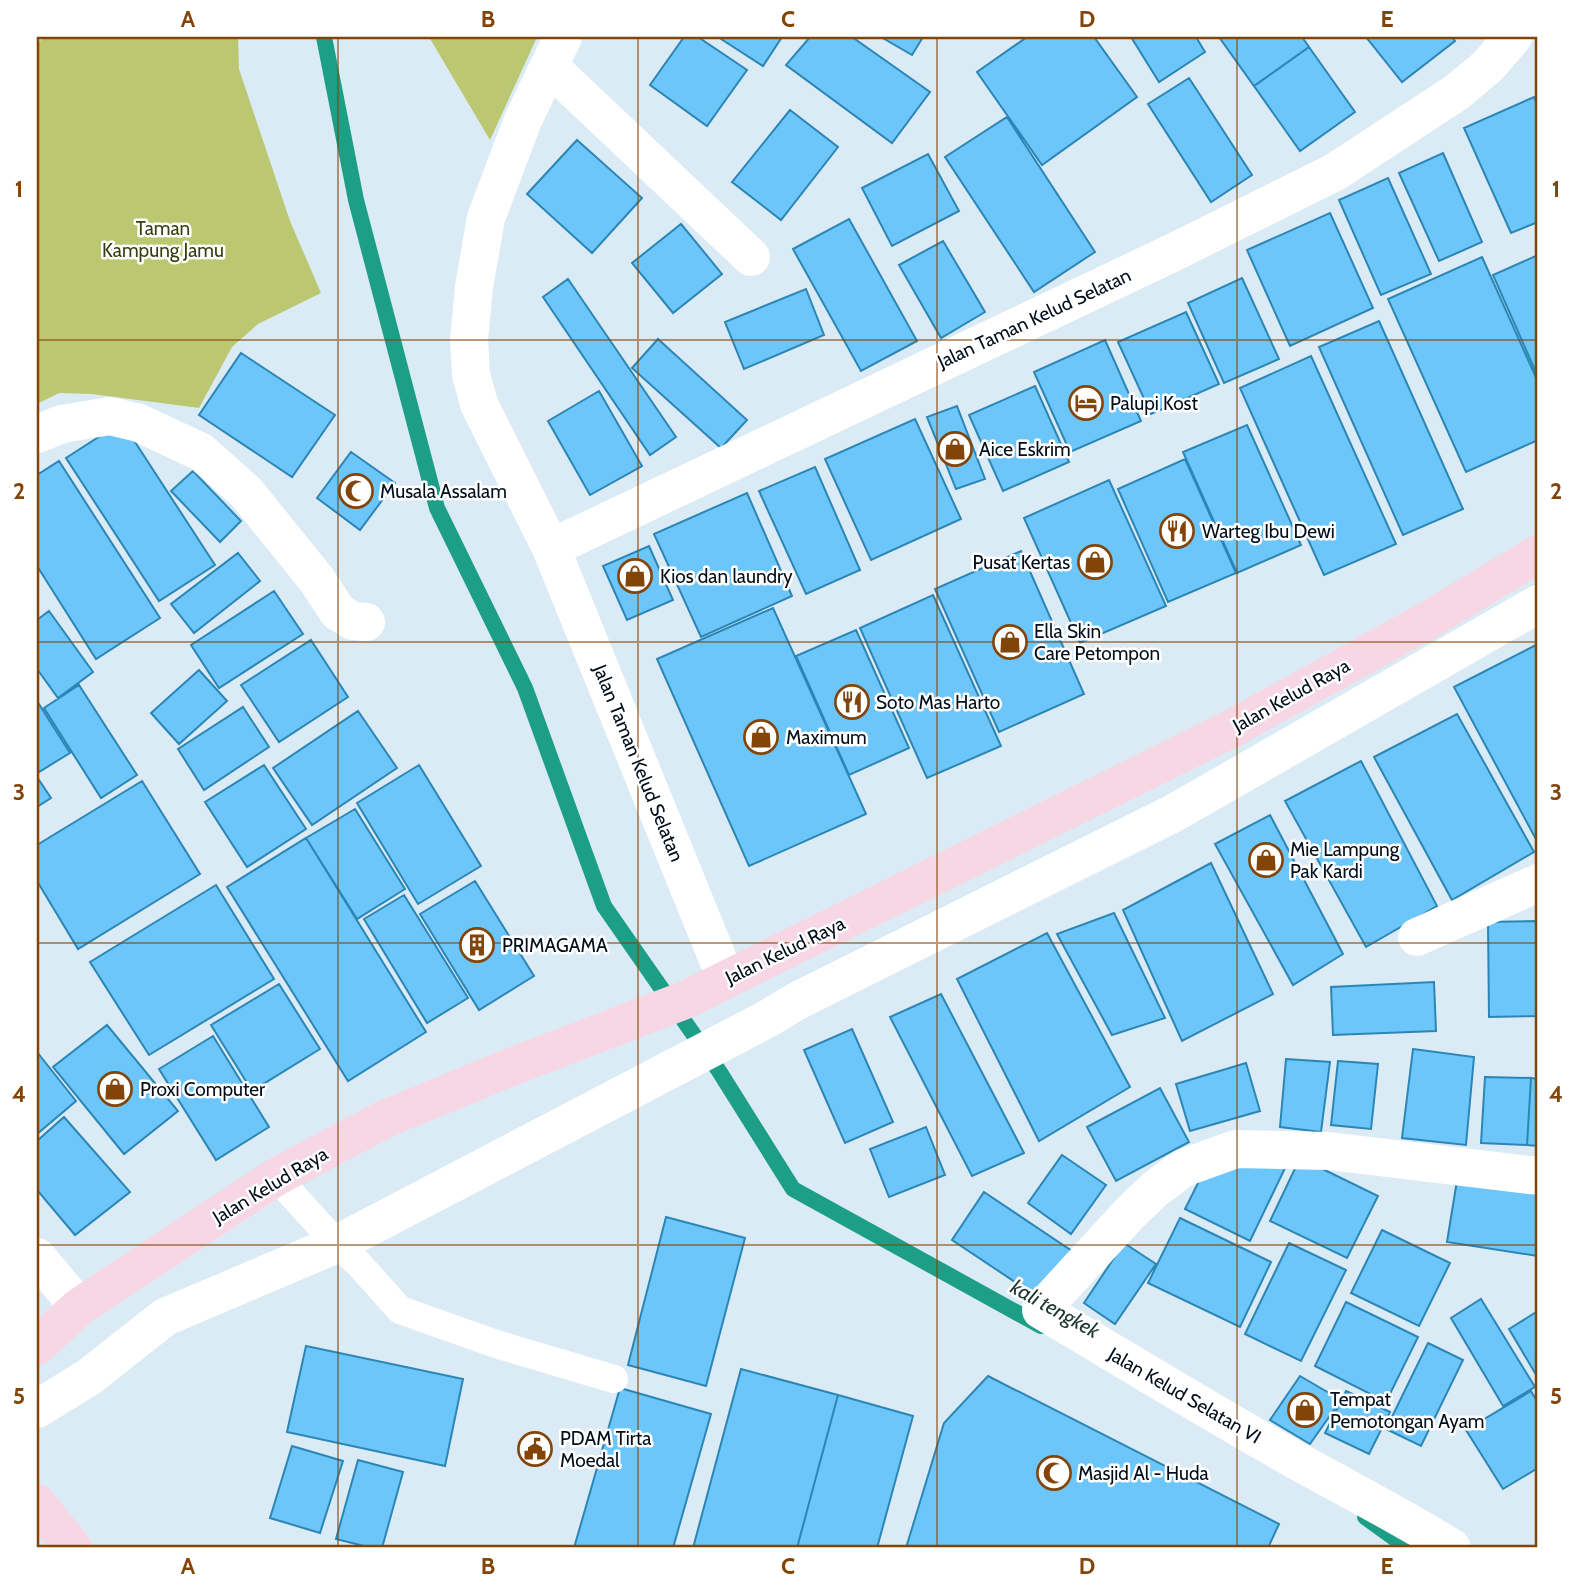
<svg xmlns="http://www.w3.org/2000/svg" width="1575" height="1585" viewBox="0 0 1575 1585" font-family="Cabin,sans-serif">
  <rect width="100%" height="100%" fill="#dbebf5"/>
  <path fill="#bbc871" d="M44,37H238L239,69L290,221L321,293L258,324L232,347L199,408L92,394L59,393L37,404V44Z
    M429,37H537L490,140Z"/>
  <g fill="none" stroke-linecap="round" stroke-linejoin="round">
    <path stroke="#1c9f86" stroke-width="16" d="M324,37L356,200L437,508L525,688L604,906L719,1071L793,1189L1041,1326
      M1365,1517L1408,1548"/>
  </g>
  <path fill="#6dc6f9" stroke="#2c86b5" stroke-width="2" d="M684,37H698L747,70L707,126L650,85Z
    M718,37H782L763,66Z
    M810,37H852L930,92L892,143L786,65Z
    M881,37H923L912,55Z
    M1027,37H1094L1137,97L1042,165L977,72Z
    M1131,37H1196L1205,52L1159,82Z
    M1219,37H1302L1309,47L1254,86Z
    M1366,37H1452L1455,41L1402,82Z
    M1309,47L1355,112L1300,151L1254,86Z
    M1189,78L1252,175L1211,202L1148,104Z
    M1534,97L1538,106V222L1511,233L1464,128Z
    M790,110L838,147L781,220L732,182Z
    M1007,117L1095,252L1034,292L945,157Z
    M577,140L642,198L592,253L527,194Z
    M1443,153L1482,242L1439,261L1399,173Z
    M928,154L959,211L892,246L862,188Z
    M1388,178L1431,274L1381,295L1339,200Z
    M1330,213L1373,308L1290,346L1247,250Z
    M849,219L917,341L861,371L793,249Z
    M681,224L722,274L673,313L632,263Z
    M943,241L985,312L941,338L899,265Z
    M1538,255V377L1493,275Z
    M1482,257L1538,382V440L1466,472L1388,299Z
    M1242,278L1279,359L1224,383L1188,303Z
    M568,279L676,437L650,455L543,297Z
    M806,289L824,335L744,369L725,322Z
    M1186,312L1219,384L1151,414L1118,342Z
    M1379,321L1463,509L1403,535L1319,347Z
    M658,339L747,420L721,448L632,368Z
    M1105,340L1141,421L1070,452L1034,372Z
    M241,353L335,415L292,477L199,415Z
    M1311,356L1396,544L1324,575L1240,388Z
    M1035,386L1069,462L1003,491L969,415Z
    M599,391L642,466L590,495L548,421Z
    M957,406L985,479L956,489L927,417Z
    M915,419L961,519L871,560L825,459Z
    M122,422L215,565L159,601L66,458Z
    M1247,425L1301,545L1237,573L1183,452Z
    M351,452L395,483L360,530L317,498Z
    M1185,459L1236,573L1168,602L1118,489Z
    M59,461L160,618L96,659L37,566V475Z
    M815,467L860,570L806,594L759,491Z
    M193,471L241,521L220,542L171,491Z
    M1109,480L1166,606L1080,643L1024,518Z
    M747,493L792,596L701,637L654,534Z
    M649,546L673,600L627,620L603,566Z
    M1021,551L1084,694L999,732L935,589Z
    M238,553L260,581L194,633L171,604Z
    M274,591L303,634L219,688L191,645Z
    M933,595L1001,746L927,778L860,628Z
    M773,608L866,814L749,866L657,659Z
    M49,611L93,672L58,698L37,669V620Z
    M856,630L909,748L849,775L796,656Z
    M311,640L348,697L279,742L241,685Z
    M1538,644V843L1454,687Z
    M199,670L227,701L179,744L151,713Z
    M79,685L137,775L101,798L44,708Z
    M37,701L70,753L39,772L37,768Z
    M243,707L269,747L204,790L178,749Z
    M358,711L397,768L312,825L273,768Z
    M1457,714L1534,852L1452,900L1374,757Z
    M1361,761L1437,906L1366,947L1285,801Z
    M264,765L306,829L247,867L205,802Z
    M419,765L481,866L418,904L357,803Z
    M37,777L51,798L37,807Z
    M142,781L200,874L78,949L37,881V845Z
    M355,809L405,889L357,919L306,838Z
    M1270,815L1343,954L1293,985L1215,844Z
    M306,838L426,1032L348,1081L227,887Z
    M1211,863L1273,994L1182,1041L1123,910Z
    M475,881L534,976L479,1010L420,914Z
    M216,885L274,979L149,1055L90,962Z
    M404,895L468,998L427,1023L364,919Z
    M1114,913L1165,1018L1112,1035L1057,934Z
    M1538,921V1016L1489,1017L1488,922Z
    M1047,933L1130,1087L1039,1141L957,979Z
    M1434,982L1436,1031L1333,1035L1331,987Z
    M279,984L320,1049L252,1091L211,1025Z
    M941,994L1024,1153L972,1176L890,1017Z
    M107,1025L178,1111L124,1154L53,1067Z
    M852,1029L893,1122L845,1143L804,1050Z
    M213,1036L269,1127L216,1160L159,1069Z
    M1413,1049L1474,1057L1466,1145L1402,1138Z
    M37,1052L76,1101L37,1134Z
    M1286,1059L1330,1062L1321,1132L1280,1127Z
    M1338,1061L1378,1064L1371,1129L1331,1125Z
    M1246,1063L1260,1111L1190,1131L1176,1084Z
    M1485,1077L1531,1078L1527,1145L1481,1143Z
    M1531,1078L1538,1079V1146L1527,1145Z
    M1160,1088L1189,1142L1116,1181L1087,1127Z
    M64,1117L130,1192L75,1235L37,1190V1141Z
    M926,1127L945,1175L889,1197L870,1149Z
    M1254,1151L1286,1166L1250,1241L1185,1209L1203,1173Z
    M1062,1155L1106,1185L1071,1234L1028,1203Z
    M1300,1158L1378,1196L1347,1258L1270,1221Z
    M1458,1174L1538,1187V1256L1447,1242Z
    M984,1192L1072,1251L1039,1298L952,1240Z
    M666,1217L745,1238L706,1386L628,1365Z
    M1180,1218L1271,1262L1240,1327L1148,1283Z
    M1382,1230L1450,1263L1419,1326L1351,1293Z
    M1124,1243L1156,1264L1115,1324L1084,1303Z
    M1289,1243L1346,1270L1301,1361L1245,1334Z
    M1481,1299L1535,1387L1503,1406L1451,1318Z
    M1346,1302L1418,1337L1386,1402L1315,1366Z
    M1538,1311V1378L1509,1329Z
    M1428,1343L1463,1360L1421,1446L1386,1429Z
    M306,1346L463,1379L445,1466L287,1432Z
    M741,1369L838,1395L797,1548H693Z
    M988,1376L1279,1524L1268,1548H906L944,1423Z
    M1300,1376L1341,1400L1310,1444L1270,1420Z
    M620,1388L711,1414L673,1548H574Z
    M1346,1391L1390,1412L1369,1454L1325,1433Z
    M1531,1391L1538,1403V1468L1503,1489L1466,1430Z
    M838,1395L913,1416L877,1548H797Z
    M292,1446L343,1461L320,1533L270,1518Z
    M358,1460L403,1472L382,1548H372L336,1539Z"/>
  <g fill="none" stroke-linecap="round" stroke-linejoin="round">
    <path stroke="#fff" stroke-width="28" d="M276,1177L337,1244L358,1263L400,1310L496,1344L614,1379"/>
    <path stroke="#fff" stroke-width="38" d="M563,37L523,120L486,218L474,287L469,340L471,374L479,404L551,548L726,979
      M549,66L751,257
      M37,434L62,424L110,416L139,423L201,452L246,492L317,580L338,612L353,621L366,622
      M551,548L1172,253L1335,172L1457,92L1488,66L1513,37
      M1417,937L1538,883
      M37,1257L79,1307
      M37,1409L89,1377L165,1317L337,1244L767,1019L797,1001L1174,813L1538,604
      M1452,1548C1402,1517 1350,1490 1299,1462C1212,1413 1127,1361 1041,1310L1129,1214L1154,1190L1183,1168L1236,1149L1329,1151L1538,1176"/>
    <path stroke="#f7d7e4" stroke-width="38" d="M37,1346L79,1307L276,1177L385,1119L506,1069L685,1000L1229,730L1425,622L1538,554
      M37,1503L73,1548"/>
  </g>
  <path fill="none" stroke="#834408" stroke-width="2" stroke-opacity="0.55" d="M338,37V1548M638,37V1548M937,37V1548M1237,37V1548M37,340H1538M37,642H1538M37,943H1538M37,1245H1538"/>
  <defs>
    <g id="hotel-ring" transform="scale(1.75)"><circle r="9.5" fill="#fff" stroke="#834408" stroke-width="1.5"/><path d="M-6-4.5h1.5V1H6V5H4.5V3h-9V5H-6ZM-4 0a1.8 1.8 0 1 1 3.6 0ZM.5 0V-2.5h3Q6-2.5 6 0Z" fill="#834408"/></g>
    <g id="shop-ring" transform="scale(1.75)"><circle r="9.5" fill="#fff" stroke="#834408" stroke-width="1.5"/><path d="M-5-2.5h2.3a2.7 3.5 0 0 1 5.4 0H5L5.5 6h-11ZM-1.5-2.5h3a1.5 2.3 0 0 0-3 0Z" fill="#834408"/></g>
    <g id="mosque-ring" transform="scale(1.75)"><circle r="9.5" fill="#fff" stroke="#834408" stroke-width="1.5"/><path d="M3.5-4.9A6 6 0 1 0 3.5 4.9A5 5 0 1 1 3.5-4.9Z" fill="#834408"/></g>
    <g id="restaurant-ring" transform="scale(1.75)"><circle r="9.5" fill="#fff" stroke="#834408" stroke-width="1.5"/><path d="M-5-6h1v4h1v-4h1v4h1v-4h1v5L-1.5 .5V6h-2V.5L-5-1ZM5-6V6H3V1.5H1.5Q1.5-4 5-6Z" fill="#834408"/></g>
    <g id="building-ring" transform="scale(1.75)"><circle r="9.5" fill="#fff" stroke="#834408" stroke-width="1.5"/><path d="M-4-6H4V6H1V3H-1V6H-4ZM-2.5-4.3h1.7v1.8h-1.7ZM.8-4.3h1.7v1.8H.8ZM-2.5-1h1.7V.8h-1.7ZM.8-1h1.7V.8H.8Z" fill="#834408"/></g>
    <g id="civic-ring" transform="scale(1.75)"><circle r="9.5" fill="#fff" stroke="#834408" stroke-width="1.5"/><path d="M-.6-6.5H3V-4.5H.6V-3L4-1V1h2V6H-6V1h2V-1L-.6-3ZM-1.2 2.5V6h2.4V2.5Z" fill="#834408"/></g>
  </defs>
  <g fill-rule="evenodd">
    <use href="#hotel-ring" x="1086" y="403"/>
    <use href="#shop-ring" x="955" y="449"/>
    <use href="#mosque-ring" x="356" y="491"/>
    <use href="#restaurant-ring" x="1177" y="531"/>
    <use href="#shop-ring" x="1095" y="562"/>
    <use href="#shop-ring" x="635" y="576"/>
    <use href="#shop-ring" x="1010" y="642"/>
    <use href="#restaurant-ring" x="852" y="702"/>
    <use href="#shop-ring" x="761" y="737"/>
    <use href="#shop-ring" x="1266" y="860"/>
    <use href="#building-ring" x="477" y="945"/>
    <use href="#shop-ring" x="115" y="1089"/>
    <use href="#shop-ring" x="1305" y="1410"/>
    <use href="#civic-ring" x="535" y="1449"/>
    <use href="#mosque-ring" x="1054" y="1473"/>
  </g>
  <g text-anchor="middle" stroke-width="5" stroke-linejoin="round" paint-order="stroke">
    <g font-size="19" fill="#383e0e" stroke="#fff">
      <text x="163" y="235">Taman<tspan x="163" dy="22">Kampung Jamu</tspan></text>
    </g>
    <g font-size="19" fill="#000d1b" stroke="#fff">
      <text transform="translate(1034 318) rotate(-25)" y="7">Jalan Taman Kelud Selatan</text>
      <text transform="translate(1291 695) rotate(-29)" y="7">Jalan Kelud Raya</text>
      <text transform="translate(639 763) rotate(68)" y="7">Jalan Taman Kelud Selatan</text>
      <text transform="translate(785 950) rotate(-26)" y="7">Jalan Kelud Raya</text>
      <text transform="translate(270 1185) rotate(-31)" y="7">Jalan Kelud Raya</text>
      <text transform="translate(1185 1395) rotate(30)" y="7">Jalan Kelud Selatan VI</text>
    </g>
    <g font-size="19" fill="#000d1b" stroke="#fff" text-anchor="start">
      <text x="1110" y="410">Palupi Kost</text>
      <text x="979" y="456">Aice Eskrim</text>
      <text x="380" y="498">Musala Assalam</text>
      <text x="1202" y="538">Warteg Ibu Dewi</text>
      <text x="1070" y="569" text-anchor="end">Pusat Kertas</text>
      <text x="660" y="583">Kios dan laundry</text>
      <text x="1034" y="638">Ella Skin<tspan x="1034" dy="22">Care Petompon</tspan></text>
      <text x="876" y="709">Soto Mas Harto</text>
      <text x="786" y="744">Maximum</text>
      <text x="1290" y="856">Mie Lampung<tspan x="1290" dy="22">Pak Kardi</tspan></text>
      <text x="502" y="952">PRIMAGAMA</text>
      <text x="140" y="1096">Proxi Computer</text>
      <text x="1330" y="1406">Tempat<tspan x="1330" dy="22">Pemotongan Ayam</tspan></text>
      <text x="560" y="1445">PDAM Tirta<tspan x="560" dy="22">Moedal</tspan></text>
      <text x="1078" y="1480">Masjid Al - Huda</text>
    </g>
    <g font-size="21" font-style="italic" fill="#1b352f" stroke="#fff">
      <text transform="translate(1055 1309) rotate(29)" y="7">kali tengkek</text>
    </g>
  </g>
  <rect width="1575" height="1585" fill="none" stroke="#ffffff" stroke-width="77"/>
  <rect x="38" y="38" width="1498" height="1508" fill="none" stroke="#834408" stroke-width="2.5"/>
  <g font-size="23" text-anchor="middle" font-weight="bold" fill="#834408">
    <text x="188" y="27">A</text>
    <text x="488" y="27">B</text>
    <text x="788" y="27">C</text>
    <text x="1087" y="27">D</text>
    <text x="1387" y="27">E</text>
    <text x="19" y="197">1</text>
    <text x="1556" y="197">1</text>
    <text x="19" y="499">2</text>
    <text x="1556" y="499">2</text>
    <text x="19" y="800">3</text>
    <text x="1556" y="800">3</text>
    <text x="19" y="1102">4</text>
    <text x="1556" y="1102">4</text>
    <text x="19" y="1404">5</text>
    <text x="1556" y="1404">5</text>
    <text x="188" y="1574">A</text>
    <text x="488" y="1574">B</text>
    <text x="788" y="1574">C</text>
    <text x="1087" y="1574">D</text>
    <text x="1387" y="1574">E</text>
  </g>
</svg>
